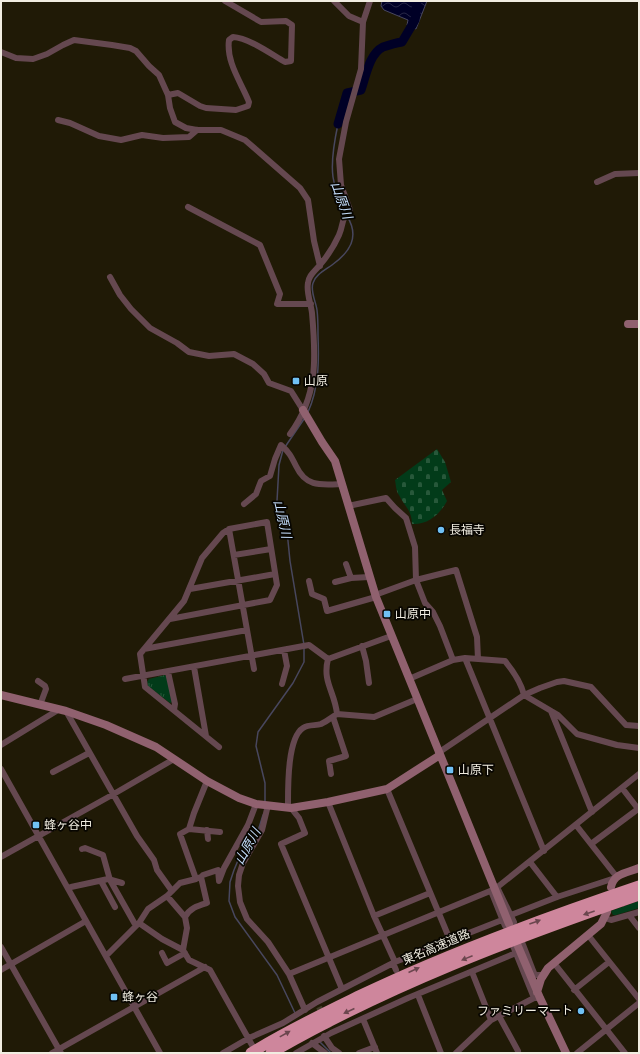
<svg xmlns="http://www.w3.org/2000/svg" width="640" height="1054" viewBox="0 0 640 1054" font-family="Cabin,'Noto Sans JP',sans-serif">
  <defs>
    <pattern id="forest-firs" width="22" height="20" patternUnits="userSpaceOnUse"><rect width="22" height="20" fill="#023b19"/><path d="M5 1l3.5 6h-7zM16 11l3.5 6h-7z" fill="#27583a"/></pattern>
    <pattern id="cemetery-stones" width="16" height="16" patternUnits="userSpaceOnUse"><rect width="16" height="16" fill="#023b19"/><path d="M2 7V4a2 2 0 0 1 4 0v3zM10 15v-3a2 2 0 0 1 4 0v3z" fill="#27583a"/></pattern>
    <pattern id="park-tufts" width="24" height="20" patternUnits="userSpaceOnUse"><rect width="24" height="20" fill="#023b19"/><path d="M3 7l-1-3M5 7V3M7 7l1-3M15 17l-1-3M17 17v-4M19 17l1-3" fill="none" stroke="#27583a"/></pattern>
    <pattern id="water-waves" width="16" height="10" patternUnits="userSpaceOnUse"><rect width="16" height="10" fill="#000026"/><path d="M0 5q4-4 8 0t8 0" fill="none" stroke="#262645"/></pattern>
  </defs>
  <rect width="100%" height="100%" fill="#201a06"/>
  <path fill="url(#forest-firs)" d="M639,901V908L616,915H613L611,911Z"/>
  <path fill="url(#cemetery-stones)" d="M437,449L445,462L451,482L442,490L447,501C440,514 428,525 412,524C412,510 404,506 399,495C396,491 396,485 395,480Z"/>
  <path fill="url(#park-tufts)" d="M165,675L167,677L172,702L170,703L148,686L147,682L149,679Z"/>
  <path fill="url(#water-waves)" stroke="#48475e" d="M382,1H427L416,29L407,25L408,20L384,10L381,6Z"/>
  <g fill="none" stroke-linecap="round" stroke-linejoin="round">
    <path stroke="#48475e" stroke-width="1.5" d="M338,124C335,138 331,163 333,177C335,190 340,202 345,213
      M308,412C319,388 319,361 318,335C318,327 318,318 317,310C316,302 310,291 313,283C315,275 325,270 332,265C350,252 360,237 347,216
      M285,447L304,419
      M283,450L279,465L277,501L282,515L286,521L290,561L304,645
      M265,801V783L256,746L258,732L293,683L304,662V648
      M263,815L258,831L239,858L234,870L230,882L229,901L235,917L277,975L295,1013
      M319,1041L331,1053"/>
    <path stroke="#000026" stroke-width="9" d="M338,124L347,93L361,90C366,76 369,54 383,47C389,45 396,43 402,42L415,20L417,1"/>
    <path stroke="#3f3a27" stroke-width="6" stroke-dasharray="6 3" stroke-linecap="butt" d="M319,1007L329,1028"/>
    <path stroke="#654850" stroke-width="6" d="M334,1L349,16L363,22
      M1,52L16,58L33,59L47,54L63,45L74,40L112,45L130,48L136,51L149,66L159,75L168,95L170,108L175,122L186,128L197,130H221L245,140L300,188L308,200L314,241L320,266
      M168,95L178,93L200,106L206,108L236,110L248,106L249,102C241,82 226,62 229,40L233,37C249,38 271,54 285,62L291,61L292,25L286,21L261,22L225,1
      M58,120L70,123L99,136L121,140L142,135L163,138L189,137L197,130
      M597,182L615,174L639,173
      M188,207L260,245L280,294L277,304H311
      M110,277L120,295L131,309L150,328L177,343L189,352L209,356L234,354L253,364L264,374L269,383L291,391L303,410
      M290,434C318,396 316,358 312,313C311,304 306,292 308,283C309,275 314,272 319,266C326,258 335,244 339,235C344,224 340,221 350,210L341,185L339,159L346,122L361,69L363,22L370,1
      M244,504L256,494L261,481L270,476L275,459L281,445C289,452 291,456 296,466C306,487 320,485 341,484
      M348,506L386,498L395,508L406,518L415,547L416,580L425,603L433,612L440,626L453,660
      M229,529L254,669
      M234,555L271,549
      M346,564L351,578L369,577
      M309,581L312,594L324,599L327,611L376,597
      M335,582L351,578
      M190,589L275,574
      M375,595L416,580L456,570L477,637L478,659
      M170,619L270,600L277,585L267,522L229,529L223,533L202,558L184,601L140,654L145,687L219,747
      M362,646L366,661L369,683
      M144,649L247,630
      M465,658L544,851
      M194,667L206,736
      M168,672L175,704L174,710
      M125,679L309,645L328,659L391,636
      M409,679L453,660L465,658L505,661C514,672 521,682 524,695L558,715L577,734L617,745L639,748
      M38,681L45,686L46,689L40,705
      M282,684L287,666L284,650
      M66,711L137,836L154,860L157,870L172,891
      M551,711L592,812
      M337,714L374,717L417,699
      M1,745L58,710
      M438,753L524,695L540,688L557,682L564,681L591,687L626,725L639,726
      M1,769L160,1053
      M53,772L89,753
      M331,774L329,761L346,756L333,717
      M622,788L639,810
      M387,789L450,940
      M328,802L374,916L395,962
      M268,805L262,830L243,863L239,875L238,886L240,902L247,919L268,942L289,974L305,1010
      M288,808C288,789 287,738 303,728C309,724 316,726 321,724C327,721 332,717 337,714C335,692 322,682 328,659
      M291,808L299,818L305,833L281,844L342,989
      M576,825L616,876
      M189,829L220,832
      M207,830L208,839
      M591,844L638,809
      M82,849L85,848L103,855L110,880L136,926
      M1,857L112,795L174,759
      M530,862L557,897
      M201,877L203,875L218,870L219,881L224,868L248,825L256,804
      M101,881L115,907
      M497,887L514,922
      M68,888L71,887L108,879L122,883
      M491,891L505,926
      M167,896L185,917L187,928L183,950L189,960L210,970L252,1045
      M511,915L557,897L615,878
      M629,915L639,928
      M374,916L430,893
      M185,917C190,908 197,906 207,903L201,877L198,878
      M605,918L611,920L639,912
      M139,923L162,939L183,950
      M588,935L639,999
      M522,942L534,973L536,975H543
      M513,946L534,998
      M1,947L61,1053
      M162,953L167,963L185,953
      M106,956L139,923L148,909L167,896L180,883L196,879L180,834L189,829L194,813L207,781
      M393,963L396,970
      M554,963L625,1053
      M1,970L86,921
      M472,972L491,1020
      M289,974L495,889L639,774
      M574,990L609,962
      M418,995L441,1053
      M499,1016L518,1051
      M363,1019L377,1053
      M324,1036L332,1048L339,1053
      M312,1043L325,1053
      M52,1053L205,967
      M223,1053L249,1038L283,1023L317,1002L395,962L502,920
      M296,1053L331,1033L408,998L516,953
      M359,1053L375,1047
      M456,1053L491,1020L534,998H540
      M577,1053L639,1003"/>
    <path stroke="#90616f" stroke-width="8" d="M628,324H639
      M303,410L322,442L335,461L376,597L509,924
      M1,695L66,711L106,725L156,747L207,781L239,798L256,804L291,808L328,802L387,789L440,755
      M611,887C614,873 627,873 639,868
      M517,944L540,998L566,1053
      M537,992L541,979L548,968L601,924L607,912"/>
    <path stroke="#ce869c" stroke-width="11" d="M251,1053C286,1031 324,1013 361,995C451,952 544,918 639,886
      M271,1053C387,986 512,939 639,895"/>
  </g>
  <defs><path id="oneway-solid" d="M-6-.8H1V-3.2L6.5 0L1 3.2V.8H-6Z"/></defs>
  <g fill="#6b464e">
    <use href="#oneway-solid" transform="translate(589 913) rotate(161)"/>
    <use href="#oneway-solid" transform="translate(535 922) rotate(-20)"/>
    <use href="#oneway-solid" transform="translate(467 958) rotate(158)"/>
    <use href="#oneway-solid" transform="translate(414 970) rotate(-24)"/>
    <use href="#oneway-solid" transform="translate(349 1011) rotate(155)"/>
    <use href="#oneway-solid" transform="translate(285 1034) rotate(-29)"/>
  </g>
  <g fill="#70c1f4" stroke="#080601" stroke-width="1.5">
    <rect x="292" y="377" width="8" height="8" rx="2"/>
    <circle cx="441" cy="530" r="4"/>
    <rect x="383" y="610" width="8" height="8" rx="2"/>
    <rect x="446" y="766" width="8" height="8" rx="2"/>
    <rect x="32" y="821" width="8" height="8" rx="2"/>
    <rect x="110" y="993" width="8" height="8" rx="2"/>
    <circle cx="581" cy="1011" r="4"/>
  </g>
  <g text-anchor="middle" stroke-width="3.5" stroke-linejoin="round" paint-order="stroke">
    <g font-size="12" fill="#f1ede1" stroke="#080601" text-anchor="start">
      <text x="304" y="385">山原</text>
      <text x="449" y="534">長福寺</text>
      <text x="395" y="618">山原中</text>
      <text x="458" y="774">山原下</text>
      <text x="44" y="829">蜂ヶ谷中</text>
      <text x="122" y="1001">蜂ヶ谷</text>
      <text x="573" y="1015" text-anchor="end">ファミリーマート</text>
    </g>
    <g font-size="12" fill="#f1ede1" stroke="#080601">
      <text transform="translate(436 947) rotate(-23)" y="4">東名高速道路</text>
    </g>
    <g font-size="13" font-style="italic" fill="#c2dbf9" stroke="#080601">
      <text transform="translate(342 200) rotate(70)" y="5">山原川</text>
      <text transform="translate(283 519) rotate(77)" y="5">山原川</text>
      <text transform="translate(247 846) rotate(-61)" y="5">山原川</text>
    </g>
  </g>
  <rect width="640" height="1054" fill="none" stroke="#f1ede1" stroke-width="4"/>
</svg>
